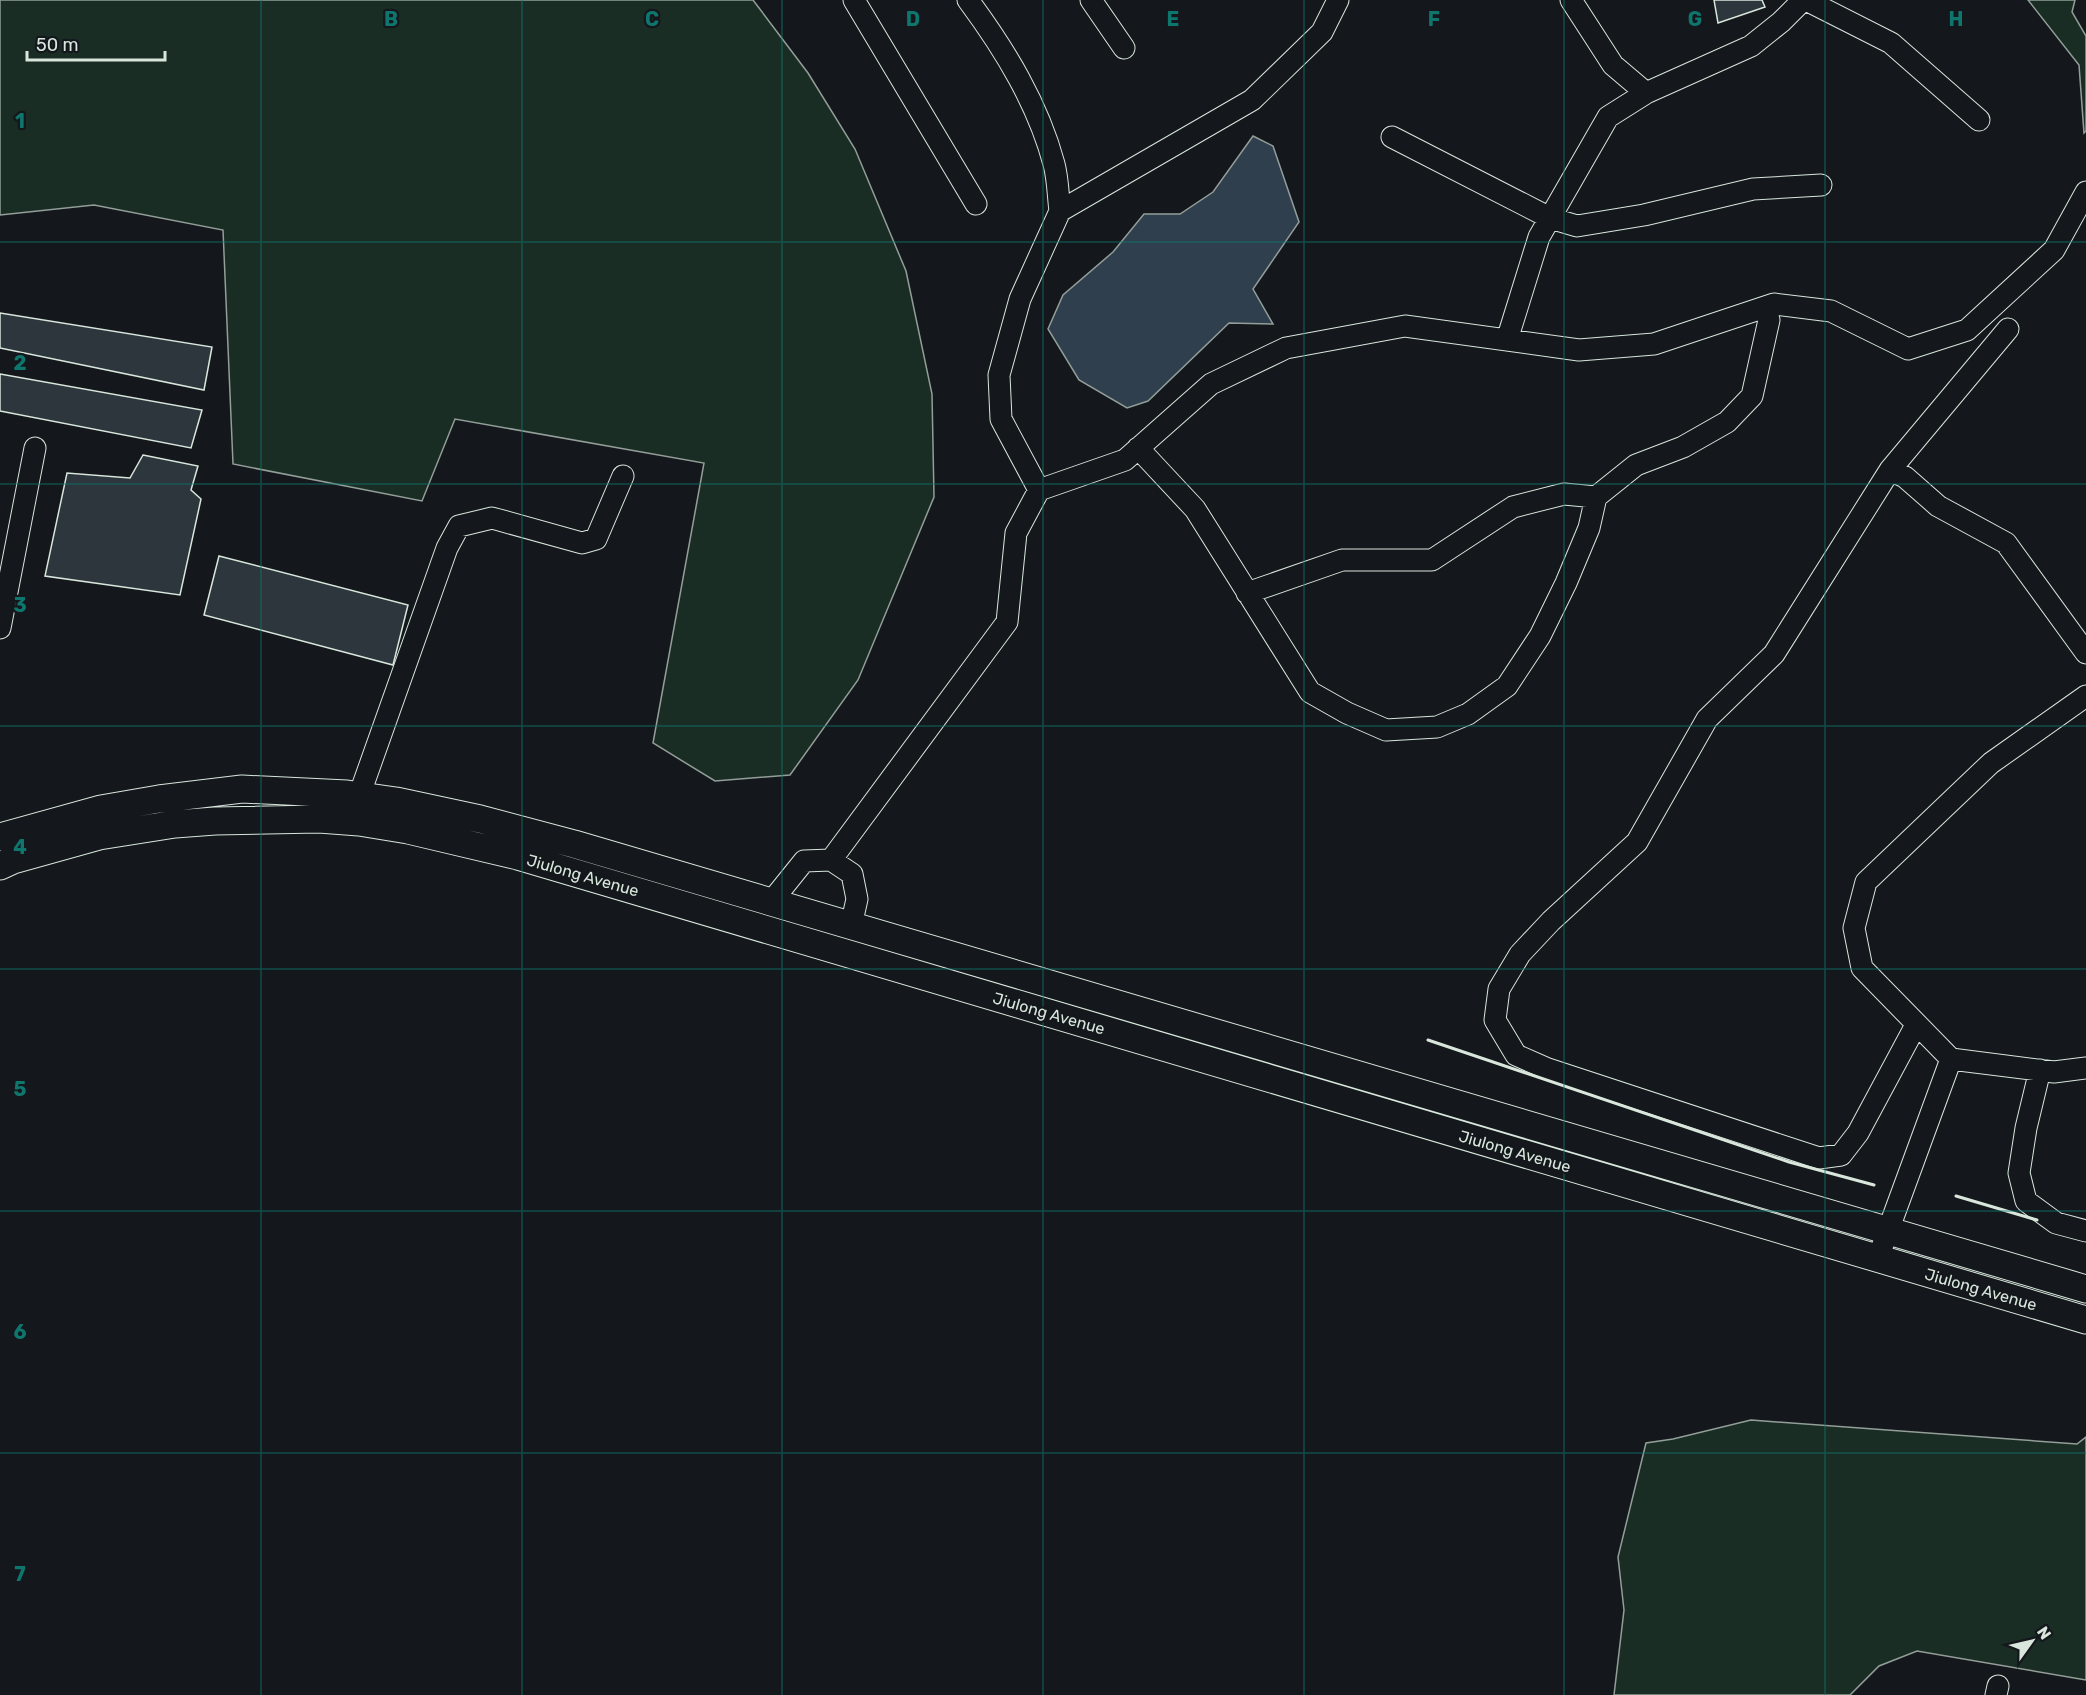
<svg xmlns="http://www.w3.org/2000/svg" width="2086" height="1695" viewBox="0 0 2086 1695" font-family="Rubik,sans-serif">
  <rect width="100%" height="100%" fill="#14181c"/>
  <path fill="#1a2d24" stroke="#939e99" stroke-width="1.5" d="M0,0H753L808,73L855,149L906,271L932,394L934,497L858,680L790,775L715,781L653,743L704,463L455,419L422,501L233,464L223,230L94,205L0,215Z
    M2028,0H2075L2072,12L2086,36V131L2084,133L2079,65Z
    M1751,1420L2077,1444L2086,1437V1680L1917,1651L1879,1666L1850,1695H1614L1624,1610L1618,1557L1646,1443L1673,1439Z"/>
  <path fill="#2f3f4d" stroke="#939e99" stroke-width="1.5" d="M1253,136L1273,146L1299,222L1253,289L1273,324L1229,323L1148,401L1127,408L1079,380L1048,329L1063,295L1113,252L1144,214H1180L1213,192Z"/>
  <path fill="#2c363c" stroke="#d8e6dc" stroke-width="1.5" d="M1714,0H1762L1765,7L1718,23Z
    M0,313L212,347L204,390L0,348Z
    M0,374L202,410L191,448L0,411Z
    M143,455L198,466L191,490L201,499L180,595L45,576L67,473L130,478Z
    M219,556L408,605L393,665L204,615Z"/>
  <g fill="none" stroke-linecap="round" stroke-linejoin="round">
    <g stroke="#d8e6dc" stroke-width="23">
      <path id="minor" d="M854,0L976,204
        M968,0C1005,50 1038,104 1054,164C1058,179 1058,196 1060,211
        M1091,0L1124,48
        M1571,0L1613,65L1646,93
        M1806,0L1891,43L1979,120
        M1392,137L1550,218L1577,226L1644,215L1753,189L1821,185
        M1507,340L1539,237L1608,117L1646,93L1751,46L1781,22L1803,0
        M1138,448L1195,509L1310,692L1347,713L1386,730L1437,727L1468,714L1507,686L1540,636L1566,583L1589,528L1596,497L1636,465L1683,447L1727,422L1752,396L1769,320L1766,307
        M1890,470L1905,477L1938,506L2006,543L2086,653
        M1039,490L1125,460L1211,384L1286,348L1405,326L1579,350L1654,344L1774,304L1831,311L1908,349L1967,330L2054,250L2086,192
        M1247,593L1342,560H1432L1513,507L1564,494L1596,497
        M0,628L35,448
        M2086,696L1991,763L1866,882L1854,928L1862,968L1951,1059L2054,1072L2086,1068
        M359,796L447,548L459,526L492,518L582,543L596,539L623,476
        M831,860L1007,622L1016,533L1039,490L1001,419L999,375L1020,299L1060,211L1252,100L1322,32L1338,0
        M771,902L804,861L831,860L852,874L857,899L851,926
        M1916,1025L1858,1133L1841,1155L1819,1158L1548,1069L1516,1055L1495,1020L1499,989L1520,954L1551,921L1637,842L1707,719L1774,654L1890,470L2008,329
        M2040,1070L2026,1128L2019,1173L2026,1201L2056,1223L2086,1231
        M1878,1258L1951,1059
        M1996,1695L1998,1686"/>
    </g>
    <g stroke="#d8e6dc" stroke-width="29">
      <path id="major" d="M0,837L101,809L159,799L242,789L347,794L396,801L480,819L574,844L2086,1289
        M0,866L13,860L99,836L175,824L215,821L319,819L359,822L408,830L518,856L2086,1320"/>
    </g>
    <use href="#minor" stroke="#14181c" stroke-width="21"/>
    <use href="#major" stroke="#14181c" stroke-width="27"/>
    <path stroke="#d8e6dc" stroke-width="3" d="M1428,1040L1789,1162L1874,1185
      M1956,1196L2037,1220"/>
  </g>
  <path fill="none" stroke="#0f766e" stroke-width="1.5" stroke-opacity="0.55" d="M261,0V1695M522,0V1695M782,0V1695M1043,0V1695M1304,0V1695M1564,0V1695M1825,0V1695M0,242H2086M0,484H2086M0,726H2086M0,969H2086M0,1211H2086M0,1453H2086"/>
  <g text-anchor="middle" stroke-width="4.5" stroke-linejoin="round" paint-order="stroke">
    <g font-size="16" fill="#d8e6dc" stroke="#14181c">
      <text transform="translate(583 875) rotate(16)" y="6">Jiulong Avenue</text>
      <text transform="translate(1049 1013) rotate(16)" y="6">Jiulong Avenue</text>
      <text transform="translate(1515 1151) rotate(16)" y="6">Jiulong Avenue</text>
      <text transform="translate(1981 1289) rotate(16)" y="6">Jiulong Avenue</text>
    </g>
  </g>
  <g font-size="20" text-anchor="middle" font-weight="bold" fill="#0f766e" stroke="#14181c" stroke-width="4.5" stroke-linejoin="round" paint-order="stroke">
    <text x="391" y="26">B</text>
    <text x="652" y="26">C</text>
    <text x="913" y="26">D</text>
    <text x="1173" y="26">E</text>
    <text x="1434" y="26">F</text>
    <text x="1695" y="26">G</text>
    <text x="1956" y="26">H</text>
    <text x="20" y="128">1</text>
    <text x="20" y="370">2</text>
    <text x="20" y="612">3</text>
    <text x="20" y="854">4</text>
    <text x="20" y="1096">5</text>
    <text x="20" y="1339">6</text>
    <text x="20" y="1581">7</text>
  </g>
  <g transform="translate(2032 1641) rotate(56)" stroke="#14181c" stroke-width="4.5" paint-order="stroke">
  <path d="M0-4.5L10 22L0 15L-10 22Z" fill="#d8e6dc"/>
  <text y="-9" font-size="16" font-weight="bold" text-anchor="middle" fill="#d8e6dc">N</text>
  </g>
  <path d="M27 51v9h138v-9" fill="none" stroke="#d8e6dc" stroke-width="3"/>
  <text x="36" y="51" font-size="18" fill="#d8e6dc" stroke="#14181c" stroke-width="4.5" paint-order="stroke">50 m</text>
</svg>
